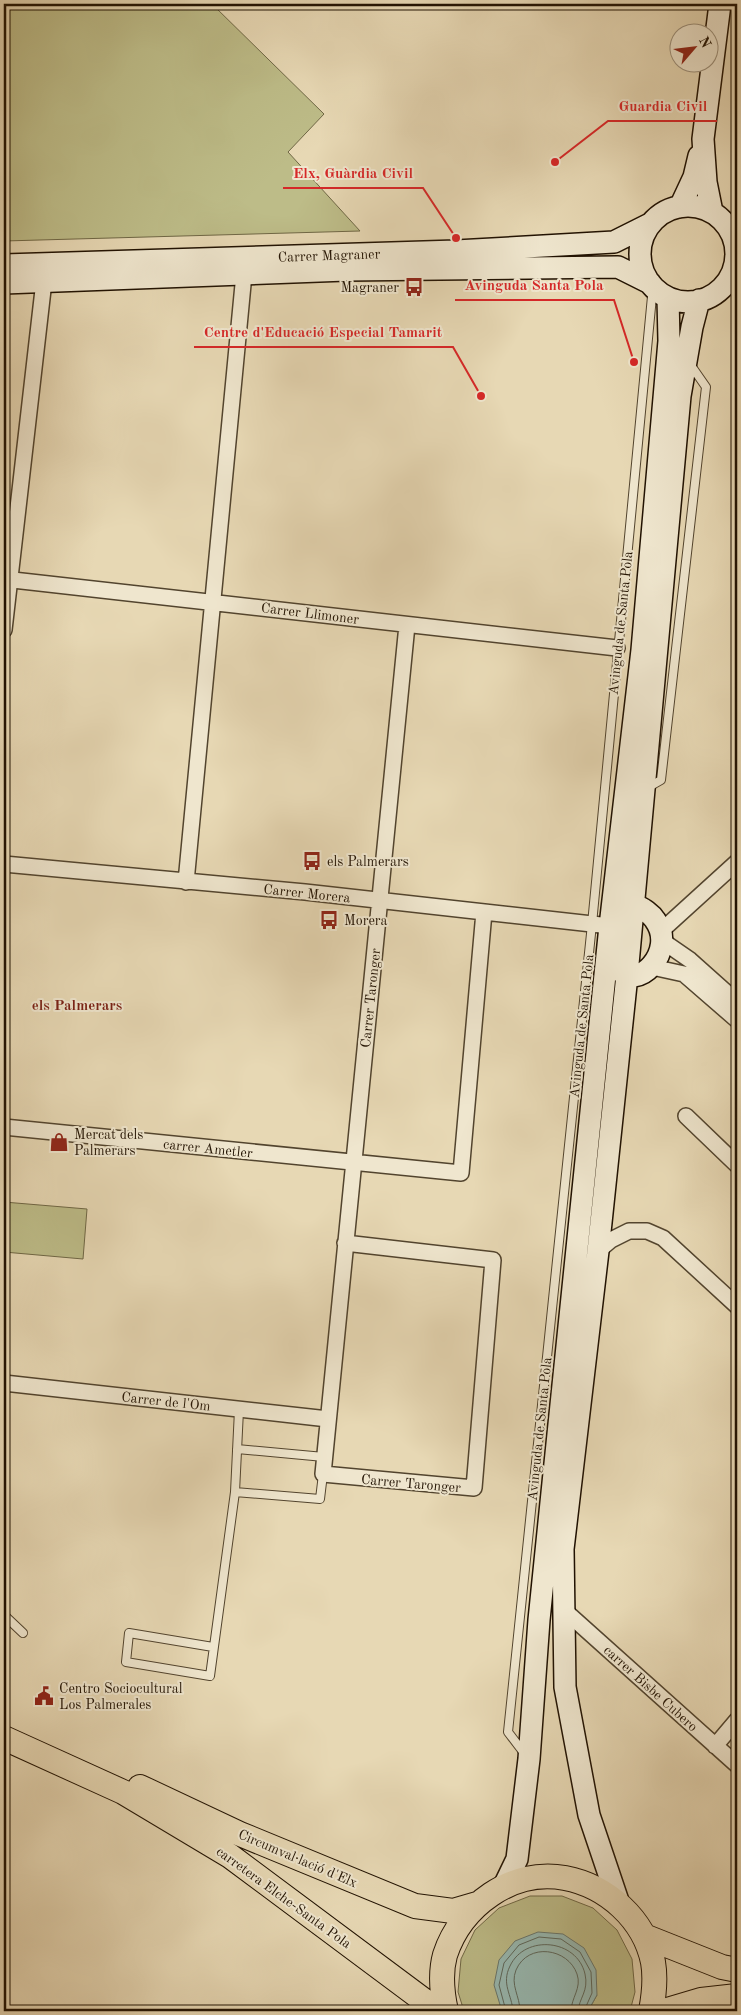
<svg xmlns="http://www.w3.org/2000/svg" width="741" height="2015" viewBox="0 0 741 2015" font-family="'Old Standard TT',serif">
  <rect width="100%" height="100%" fill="#e7d8b4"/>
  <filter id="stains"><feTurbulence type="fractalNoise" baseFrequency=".004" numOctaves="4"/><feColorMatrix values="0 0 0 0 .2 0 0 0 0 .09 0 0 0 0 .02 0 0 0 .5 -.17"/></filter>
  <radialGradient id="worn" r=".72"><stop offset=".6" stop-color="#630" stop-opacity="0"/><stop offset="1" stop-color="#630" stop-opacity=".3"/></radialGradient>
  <path fill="#bdbc88" stroke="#6f6745" d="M4,4H212L324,114L288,152L360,231L4,241Z
    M4,1202L87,1209L83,1259L4,1252Z
    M530,1896H562L593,1908L617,1930L632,1959L635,1992L630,2011H588L597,1995L501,2008L503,2011H464L458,1992L461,1959L475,1930L499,1908Z"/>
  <path fill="#97b9b2" stroke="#68766c" d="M538,1932L563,1934L584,1948L596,1970L597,1995L588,2011H503L501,2008L494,1985L499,1960L515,1941Z"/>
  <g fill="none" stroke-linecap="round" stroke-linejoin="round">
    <path stroke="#5c665a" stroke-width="1" d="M506,2011L499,1985L504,1963L519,1945L539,1937L561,1939L580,1952L591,1972L592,1993L584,2011
      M513,2011C512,1995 501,1984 510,1966C525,1934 577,1939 585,1974C589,1991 579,1998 578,2011
      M520,2011C520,1996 510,1985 516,1970C528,1942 568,1948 577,1974C582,1988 571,1998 571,2011"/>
    <g stroke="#52442e" stroke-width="10">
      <path id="lane" d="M647,788L661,780L706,387L690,364
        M237,1449L324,1457
        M235,1492L239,1410
        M4,1615L23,1633
        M213,1647L129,1633L126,1662L210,1676L235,1492L320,1499L323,1474
        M524,1753L508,1732L592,924L653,286"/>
    </g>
    <g stroke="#52442e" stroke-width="18">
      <path id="street" d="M731,231H737
        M732,272L737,269
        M4,579L617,648
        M4,630L44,281
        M4,864L305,892L610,926
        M186,882L244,274
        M660,932L737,862
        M661,940L690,960L737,1002
        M652,967L684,974L737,1020
        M686,1116L737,1165
        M4,1127L461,1173L484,912
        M345,1243L493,1260L474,1488L323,1474L407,625
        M598,1251L611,1240L629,1231H647L663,1238L737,1306
        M4,1383L328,1419
        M564,1610L737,1765
        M715,1746L737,1720"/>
    </g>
    <g stroke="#211202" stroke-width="24">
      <path id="secondary" d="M640 254a48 48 0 1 1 96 0a48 48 0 1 1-96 0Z
        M680,207L694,177L699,156
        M712,212L706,182L703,139L720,4
        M4,265L456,251L614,242L650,224
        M4,283L346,270L618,267L650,283
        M634,904C641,908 650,912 655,920C678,951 636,994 618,968C611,957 611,938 610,926L622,908Z
        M504,1886L517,1859L529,1759L539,1620L610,926L642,650L669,341L668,298
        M619,1904L589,1815L565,1687L563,1549L598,1251L627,975L680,396L692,327L699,300"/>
    </g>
    <g stroke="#211202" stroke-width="26">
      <path id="primary" d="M4,1738L123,1792L230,1856L438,2011
        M140,1787L240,1834L415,1906L453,1911L477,1904
        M644,1936L722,1967L737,1970
        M446,2011C442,1993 440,1973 445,1955C461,1906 512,1868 565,1878C607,1886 644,1919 653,1962C656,1979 654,1995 651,2011
        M664,2011L701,2000L737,1996"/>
    </g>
    <use href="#lane" stroke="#efe6ce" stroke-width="8"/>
    <use href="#street" stroke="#efe6ce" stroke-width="15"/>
    <use href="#secondary" stroke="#efe6ce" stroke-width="21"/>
    <use href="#primary" stroke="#e7d8b4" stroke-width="24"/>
  </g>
  <defs>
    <g id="bus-bare" transform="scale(1.5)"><path d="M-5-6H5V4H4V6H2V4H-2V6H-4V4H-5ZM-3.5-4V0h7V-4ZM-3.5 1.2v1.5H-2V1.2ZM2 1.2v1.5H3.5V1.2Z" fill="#8f2418" stroke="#efe6ce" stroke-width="2.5" paint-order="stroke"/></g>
    <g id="shop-bare" transform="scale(1.5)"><path d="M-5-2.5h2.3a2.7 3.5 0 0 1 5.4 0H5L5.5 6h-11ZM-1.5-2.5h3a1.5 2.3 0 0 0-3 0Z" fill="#8f2418" stroke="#efe6ce" stroke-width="2.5" paint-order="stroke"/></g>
    <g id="civic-bare" transform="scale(1.5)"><path d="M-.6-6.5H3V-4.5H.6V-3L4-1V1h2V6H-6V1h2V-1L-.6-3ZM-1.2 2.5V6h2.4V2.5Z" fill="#8f2418" stroke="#efe6ce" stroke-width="2.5" paint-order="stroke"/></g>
  </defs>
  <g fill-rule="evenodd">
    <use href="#bus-bare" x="414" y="287"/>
    <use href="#bus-bare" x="312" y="861"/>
    <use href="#bus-bare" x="329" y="920"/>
    <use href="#shop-bare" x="59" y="1142"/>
    <use href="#civic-bare" x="44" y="1696"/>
  </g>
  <g text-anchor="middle" stroke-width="4" stroke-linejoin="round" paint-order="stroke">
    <g font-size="14" fill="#211202" stroke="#efe6ce">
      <text transform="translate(329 255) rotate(-2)" y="5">Carrer Magraner</text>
      <text transform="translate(310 613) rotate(7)" y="5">Carrer Llimoner</text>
      <text transform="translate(620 623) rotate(-84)" y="5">Avinguda de Santa Pola</text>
      <text transform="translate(307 893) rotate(6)" y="5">Carrer Morera</text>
      <text transform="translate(370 998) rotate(-84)" y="5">Carrer Taronger</text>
      <text transform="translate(581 1026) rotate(-84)" y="5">Avinguda de Santa Pola</text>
      <text transform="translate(208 1148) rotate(6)" y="5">carrer Ametler</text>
      <text transform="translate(166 1401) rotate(6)" y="5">Carrer de l'Om</text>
      <text transform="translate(539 1429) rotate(-84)" y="5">Avinguda de Santa Pola</text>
      <text transform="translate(411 1483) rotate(5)" y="5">Carrer Taronger</text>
      <text transform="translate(651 1688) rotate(42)" y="5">carrer Bisbe Cubero</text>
      <text transform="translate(298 1858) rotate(23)" y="5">Circumval·lació d'Elx</text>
      <text transform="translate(284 1897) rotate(36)" y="5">carretera Elche-Santa Pola</text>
    </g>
    <g font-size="14" fill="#211202" stroke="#efe6ce" text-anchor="start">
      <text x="399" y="292" text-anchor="end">Magraner</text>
      <text x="327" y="866">els Palmerars</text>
      <text x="344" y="925">Morera</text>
      <text x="74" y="1139">Mercat dels<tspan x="74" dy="16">Palmerars</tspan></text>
      <text x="59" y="1693">Centro Sociocultural<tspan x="59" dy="16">Los Palmerales</tspan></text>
    </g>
    <g font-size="15" font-weight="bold" fill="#7a1f14" stroke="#efe6ce">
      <text x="77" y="1010">els Palmerars</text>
    </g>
  </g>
  <path fill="none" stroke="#d62828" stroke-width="2" d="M555 162L608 121H717M456 238L423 188H283M634 362L614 300H455M481 396L453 347H194"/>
  <g fill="#d62828" stroke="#efe6ce" stroke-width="2">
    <circle cx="555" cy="162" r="5"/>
    <circle cx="456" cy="238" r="5"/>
    <circle cx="634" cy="362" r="5"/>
    <circle cx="481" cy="396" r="5"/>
  </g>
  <g font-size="15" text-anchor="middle" font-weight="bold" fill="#d62828" stroke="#efe6ce" stroke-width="4" stroke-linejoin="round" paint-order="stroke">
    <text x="663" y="111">Guardia Civil</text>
    <text x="353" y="178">Elx, Guàrdia Civil</text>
    <text x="534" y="290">Avinguda Santa Pola</text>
    <text x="323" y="337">Centre d'Educació Especial Tamarit</text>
  </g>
  <rect width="741" height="2015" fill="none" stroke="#e7d8b4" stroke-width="20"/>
  <rect x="5" y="5" width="731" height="2005" fill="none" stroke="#211202" stroke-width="2.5"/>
  <rect x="10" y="10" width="721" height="1995" fill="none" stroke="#211202"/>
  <g transform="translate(694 48) rotate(62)"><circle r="24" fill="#efe6ce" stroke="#9d917c"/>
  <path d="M0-4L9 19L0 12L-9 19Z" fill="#8f2418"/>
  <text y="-8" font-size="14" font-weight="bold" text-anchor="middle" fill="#211202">N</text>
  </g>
  <rect width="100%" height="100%" filter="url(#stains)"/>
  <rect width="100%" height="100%" fill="url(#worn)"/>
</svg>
